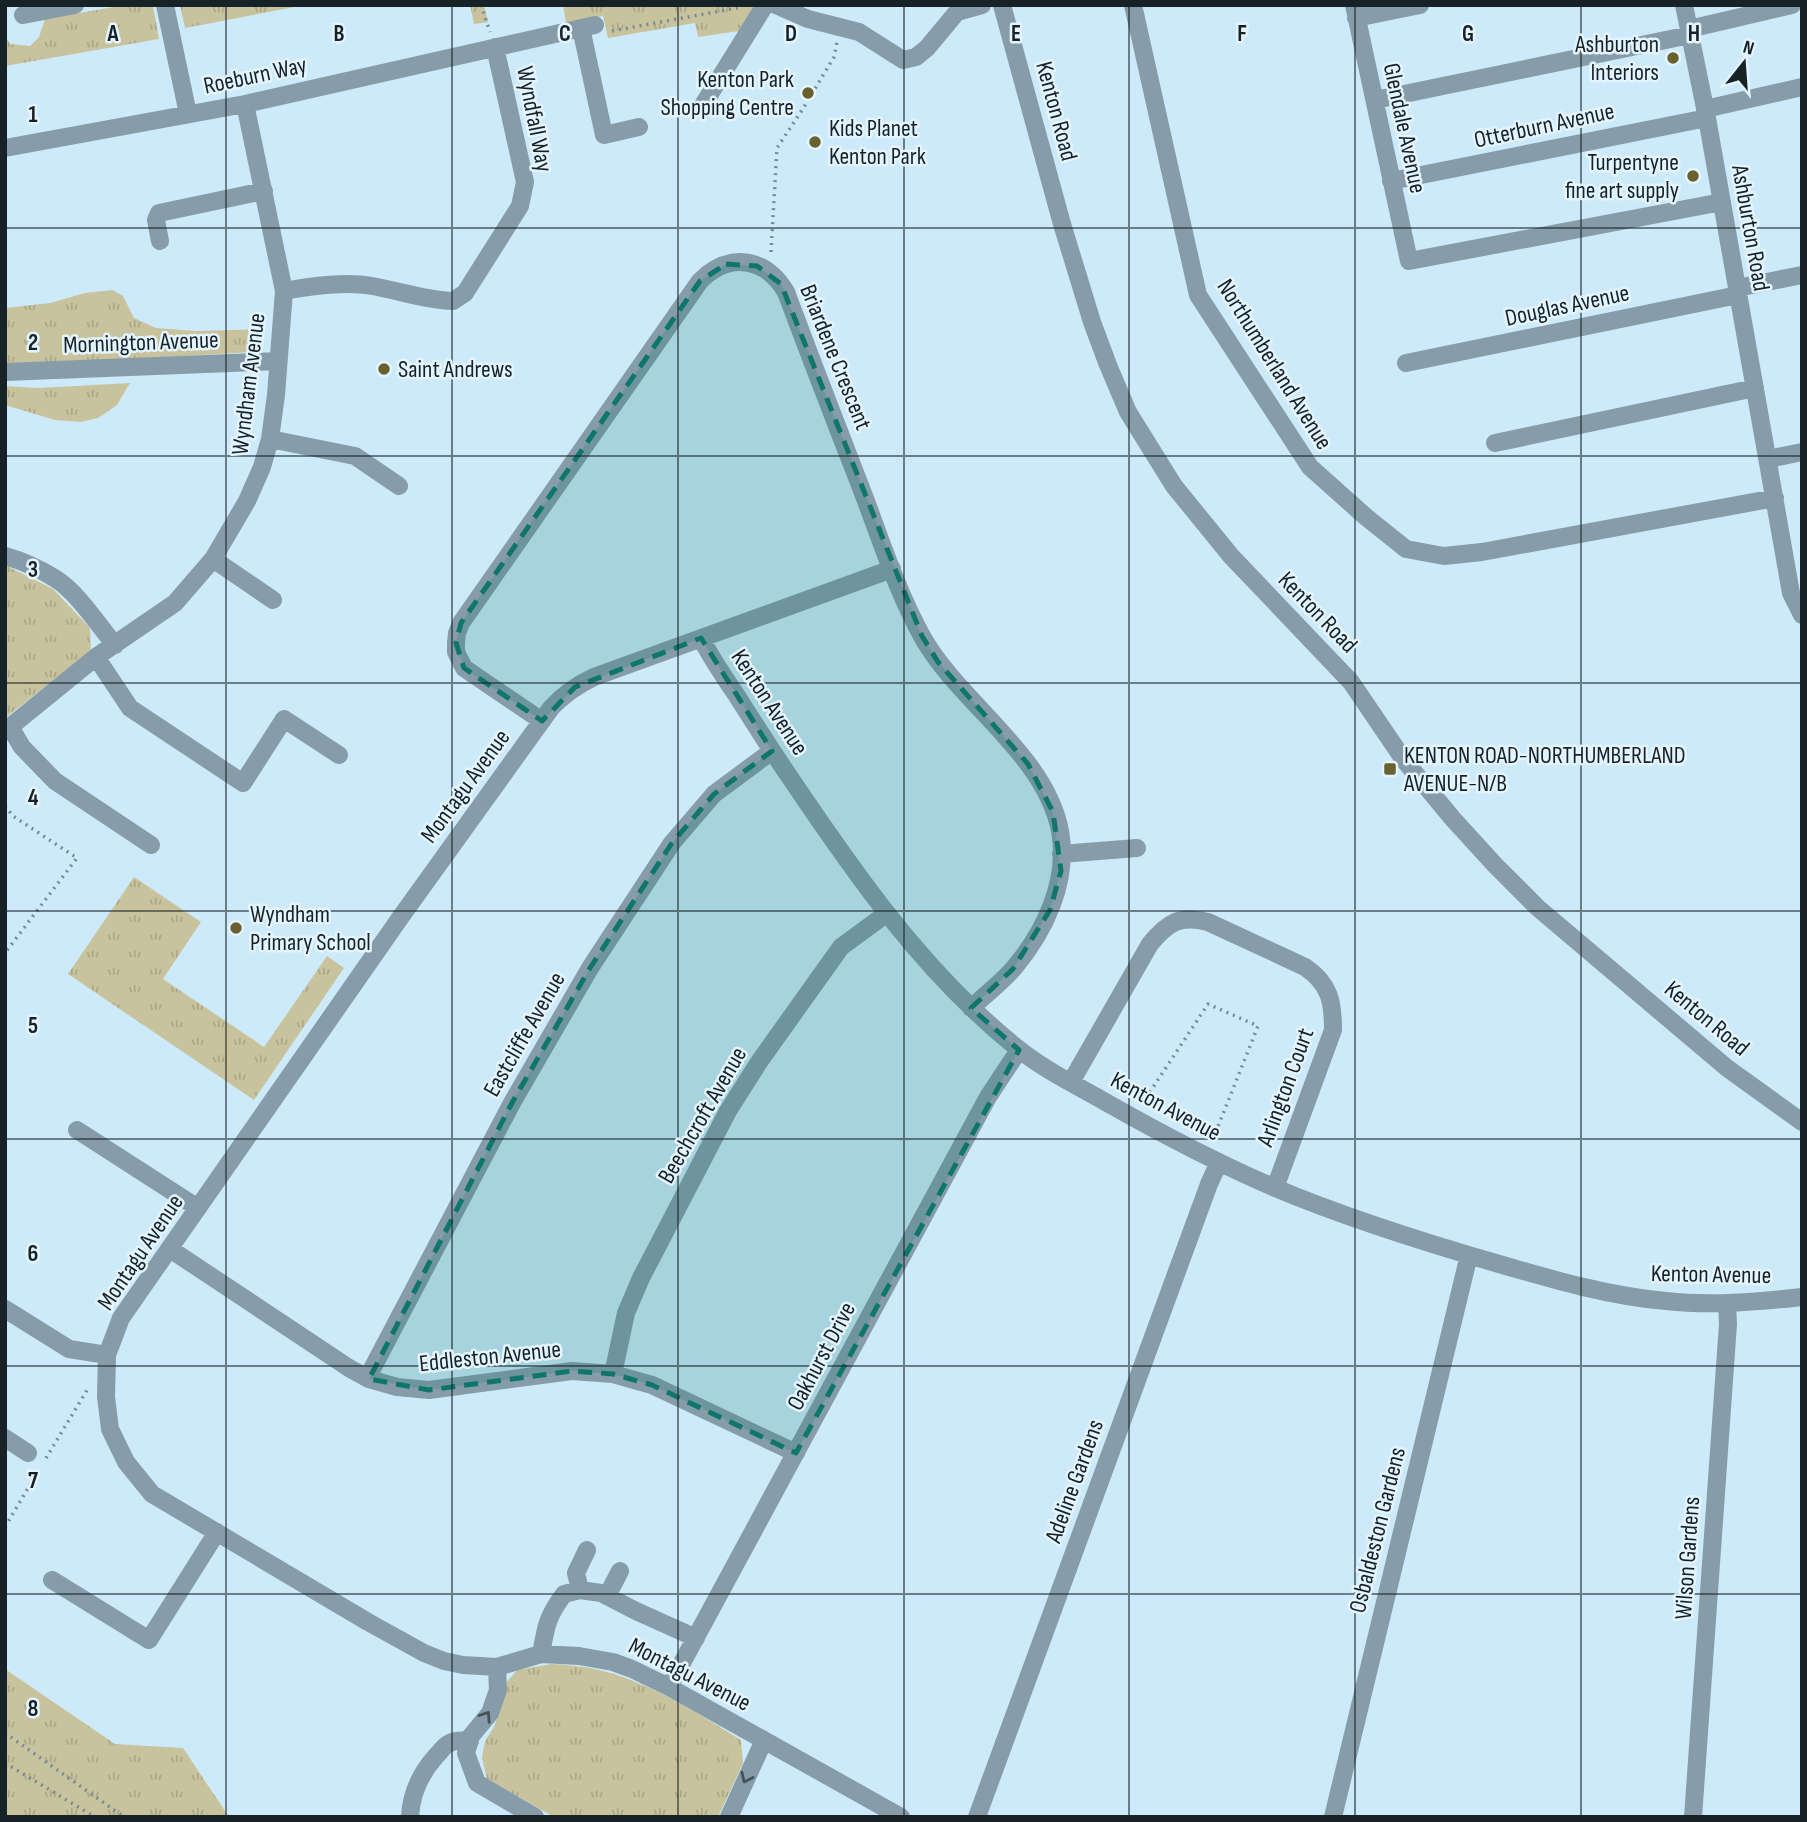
<svg xmlns="http://www.w3.org/2000/svg" width="1807" height="1822" viewBox="0 0 1807 1822" font-family="'Sofia Sans Condensed',sans-serif">
  <defs>
    <pattern id="grass-tufts" width="24" height="20" patternUnits="userSpaceOnUse" patternTransform="scale(1.75)"><rect width="24" height="20" fill="#c9c39d"/><path d="M3 7l-1-3M5 7V3M7 7l1-3M15 17l-1-3M17 17v-4M19 17l1-3" fill="none" stroke="#aca787"/></pattern>
  </defs>
  <rect width="100%" height="100%" fill="#cdeafa"/>
  <path fill="url(#grass-tufts)" d="M125,5L153,6L159,39L5,66V36L10,44L30,46L39,37L45,19Z
    M180,5H305L185,28Z
    M470,5H484L488,22L474,24Z
    M563,5H755L739,31L698,37L695,23L608,38L603,16L566,23Z
    M113,290L123,296L134,318L156,328L196,331L260,329L263,339L253,352L25,365L5,364V308L50,303L85,293Z
    M130,383L117,405L98,418L81,422L55,420L5,405V386L38,388Z
    M5,565L53,589L90,628L91,651L5,718Z
    M134,877L201,922L163,979L264,1047L327,956L344,968L254,1100L68,974Z
    M552,1664C566,1665 581,1666 595,1669C648,1681 696,1712 741,1740L743,1763L718,1817H554L487,1779L482,1758L485,1741L494,1727L501,1707L506,1683L517,1670Z
    M5,1669L115,1744L183,1748L229,1817H5Z"/>
  <g fill="none" stroke-linecap="round" stroke-linejoin="round">
    <path stroke="#788c97" stroke-width="3.5" stroke-dasharray="2 5" stroke-linecap="butt" d="M481,5L490,32
      M612,31L742,7
      M771,252L777,148L804,107L834,57L837,42
      M5,806L13,816L77,858L5,953
      M1142,1104L1208,1004L1258,1026L1213,1139
      M46,1458L87,1390
      M5,1527L40,1468
      M5,1733L124,1817
      M5,1763L95,1817"/>
    <path stroke="#869ca9" stroke-width="18" d="M165,5L188,114
      M776,5L808,19L859,32L903,60L916,57L927,48L957,12L982,5
      M1002,5L1062,224L1092,322L1108,365L1128,412L1174,486L1231,556L1351,682L1404,760L1453,819L1495,865L1538,908L1727,1068L1802,1122
      M1133,5L1198,295L1310,467L1366,517L1406,549L1444,556L1482,552L1775,498
      M1354,5L1409,261L1722,202
      M1684,5L1707,118L1791,593L1802,615
      M23,15L75,5
      M1356,18L1420,5
      M581,28L604,135L639,127
      M1689,29L1792,5
      M1375,100L1690,35
      M703,105L765,5
      M1705,109L1802,87
      M5,148L245,104L595,25
      M1391,181L1707,118
      M160,241L156,220L159,213L264,191
      M1737,288L1802,275
      M284,291C310,286 345,281 372,286C400,291 425,300 453,301L465,293L520,206L525,182L495,47
      M1406,363L1738,295
      M5,372L278,361
      M270,439L355,456L399,486
      M1495,443L1755,388
      M1768,459L1802,452
      M5,556C23,561 40,569 56,579C77,592 99,626 115,645
      M213,559L273,600
      M892,569L594,677C577,685 564,694 551,708L400,918L121,1318L107,1355L106,1397L110,1429L126,1462L152,1494L368,1622L424,1653L444,1661L463,1665L497,1667L541,1654L579,1656L613,1662L632,1669L669,1687L901,1817
      M701,638C711,658 724,677 737,696C754,723 771,750 789,776C855,874 923,972 1016,1047C1044,1070 1078,1086 1109,1104C1162,1134 1217,1163 1273,1187C1346,1218 1423,1242 1499,1264C1554,1280 1609,1296 1666,1301C1711,1306 1757,1302 1802,1297
      M96,657L130,708L243,783L284,719L339,755
      M542,721L464,668L456,652V643L457,633L461,623L700,281C729,252 765,257 786,292C812,362 839,431 866,501C883,547 899,595 923,638C960,703 1046,755 1060,831C1069,881 1045,931 1014,968C1002,982 985,995 971,1008
      M10,727L22,747L55,781L151,845
      M5,731L96,657L175,603L213,559L247,501L262,467L270,439L276,395L284,291L245,104
      M1061,854L1137,848
      M1071,1082L1150,944C1168,922 1180,915 1208,922L1305,967C1330,984 1333,1002 1333,1030L1275,1188
      M77,1130L198,1208
      M170,1249L349,1368L369,1379L397,1387L429,1390L572,1371L613,1374L652,1385L796,1453
      M5,1309L69,1349L107,1355
      M613,1374L626,1313L641,1278L728,1111L759,1062L841,947L886,914
      M369,1379L372,1369L513,1101L590,968L672,843L714,794L772,751
      M5,1438L28,1453
      M52,1580L149,1640L217,1532
      M580,1590L576,1573L587,1550
      M607,1596L620,1571
      M541,1654C546,1626 547,1617 564,1594L580,1590L601,1593L636,1611L696,1638
      M497,1667L498,1690L490,1713L471,1736L466,1753L477,1783L535,1817
      M669,1687L988,1097L1019,1050
      M410,1817C411,1793 420,1774 436,1756C440,1752 444,1746 448,1744C454,1740 463,1740 470,1741
      M729,1817L764,1740
      M977,1817L1209,1184L1219,1162
      M1333,1817L1469,1255
      M1693,1817L1728,1324L1727,1303"/>
  </g>
  <defs><path id="oneway-chevron" d="M-2-3.5L2.5 0L-2 3.5" fill="none" stroke-width="1.6" stroke-linecap="round" stroke-linejoin="round" transform="scale(1.75)"/></defs>
  <g stroke="#43535b">
    <use href="#oneway-chevron" transform="translate(486 1716) rotate(-56)"/>
    <use href="#oneway-chevron" transform="translate(746 1778) rotate(115)"/>
  </g>
  <path fill="#0f766e" fill-opacity="0.2" stroke="#0f766e" stroke-width="5" stroke-dasharray="14 9" stroke-linejoin="round" d="M726,264L757,266L781,284L922,636L938,662L1028,764L1053,812L1061,871L1050,910L1013,969L971,1008L1019,1050L796,1453L652,1385L613,1374L572,1371L429,1390L369,1379L513,1101L590,968L672,843L714,794L772,751L701,638L575,687L542,721L464,668L456,643L461,623L700,281Z"/>
  <path fill="none" stroke="#172227" stroke-width="2" stroke-opacity="0.55" d="M226,5V1817M452,5V1817M678,5V1817M904,5V1817M1129,5V1817M1355,5V1817M1581,5V1817M5,228H1802M5,456H1802M5,683H1802M5,911H1802M5,1139H1802M5,1366H1802M5,1594H1802"/>
  <g fill="#69612e" stroke="#e4f5ff" stroke-width="2.5">
    <circle cx="1673" cy="58" r="7"/>
    <circle cx="808" cy="93" r="7"/>
    <circle cx="815" cy="142" r="7"/>
    <circle cx="1693" cy="176" r="7"/>
    <circle cx="384" cy="369" r="7"/>
    <rect x="1383" y="762" width="14" height="14" rx="3.5"/>
    <circle cx="236" cy="928" r="7"/>
  </g>
  <g text-anchor="middle" stroke-width="5" stroke-linejoin="round" paint-order="stroke">
    <g font-size="24" fill="#172227" stroke="#e4f5ff" text-anchor="start">
      <text x="1659" y="52" text-anchor="end">Ashburton<tspan x="1659" dy="28">Interiors</tspan></text>
      <text x="794" y="87" text-anchor="end">Kenton Park<tspan x="794" dy="28">Shopping Centre</tspan></text>
      <text x="829" y="136">Kids Planet<tspan x="829" dy="28">Kenton Park</tspan></text>
      <text x="1679" y="170" text-anchor="end">Turpentyne<tspan x="1679" dy="28">fine art supply</tspan></text>
      <text x="398" y="377">Saint Andrews</text>
      <text x="1404" y="763">KENTON ROAD-NORTHUMBERLAND<tspan x="1404" dy="28">AVENUE-N/B</tspan></text>
      <text x="250" y="922">Wyndham<tspan x="250" dy="28">Primary School</tspan></text>
    </g>
    <g font-size="24" fill="#172227" stroke="#e4f5ff">
      <text transform="translate(255 75) rotate(-12)" y="8">Roeburn Way</text>
      <text transform="translate(1057 111) rotate(75)" y="8">Kenton Road</text>
      <text transform="translate(535 119) rotate(79)" y="8">Wyndfall Way</text>
      <text transform="translate(1544 125) rotate(-12)" y="8">Otterburn Avenue</text>
      <text transform="translate(1405 128) rotate(78)" y="8">Glendale Avenue</text>
      <text transform="translate(1751 228) rotate(80)" y="8">Ashburton Road</text>
      <text transform="translate(1567 305) rotate(-12)" y="8">Douglas Avenue</text>
      <text transform="translate(141 342) rotate(-2)" y="8">Mornington Avenue</text>
      <text transform="translate(836 357) rotate(68)" y="8">Briardene Crescent</text>
      <text transform="translate(1275 364) rotate(58)" y="8">Northumberland Avenue</text>
      <text transform="translate(248 384) rotate(-83)" y="8">Wyndham Avenue</text>
      <text transform="translate(1318 612) rotate(46)" y="8">Kenton Road</text>
      <text transform="translate(770 702) rotate(57)" y="8">Kenton Avenue</text>
      <text transform="translate(465 786) rotate(-54)" y="8">Montagu Avenue</text>
      <text transform="translate(1707 1018) rotate(40)" y="8">Kenton Road</text>
      <text transform="translate(524 1034) rotate(-60)" y="8">Eastcliffe Avenue</text>
      <text transform="translate(1285 1087) rotate(-70)" y="8">Arlington Court</text>
      <text transform="translate(1166 1106) rotate(28)" y="8">Kenton Avenue</text>
      <text transform="translate(702 1115) rotate(-60)" y="8">Beechcroft Avenue</text>
      <text transform="translate(140 1252) rotate(-56)" y="8">Montagu Avenue</text>
      <text transform="translate(1711 1274) rotate(1)" y="8">Kenton Avenue</text>
      <text transform="translate(490 1356) rotate(-6)" y="8">Eddleston Avenue</text>
      <text transform="translate(821 1356) rotate(-62)" y="8">Oakhurst Drive</text>
      <text transform="translate(1074 1481) rotate(-70)" y="8">Adeline Gardens</text>
      <text transform="translate(1377 1530) rotate(-76)" y="8">Osbaldeston Gardens</text>
      <text transform="translate(1687 1558) rotate(-86)" y="8">Wilson Gardens</text>
      <text transform="translate(690 1674) rotate(27)" y="8">Montagu Avenue</text>
    </g>
  </g>
  <g font-size="23" text-anchor="middle" font-weight="bold" fill="#172227" stroke="#e4f5ff" stroke-width="5" stroke-linejoin="round" paint-order="stroke">
    <text x="113" y="41">A</text>
    <text x="339" y="41">B</text>
    <text x="565" y="41">C</text>
    <text x="791" y="41">D</text>
    <text x="1016" y="41">E</text>
    <text x="1242" y="41">F</text>
    <text x="1468" y="41">G</text>
    <text x="1694" y="41">H</text>
    <text x="33" y="122">1</text>
    <text x="33" y="350">2</text>
    <text x="33" y="577">3</text>
    <text x="33" y="805">4</text>
    <text x="33" y="1033">5</text>
    <text x="33" y="1261">6</text>
    <text x="33" y="1488">7</text>
    <text x="33" y="1716">8</text>
  </g>
  <rect width="1807" height="1822" fill="none" stroke="#172227" stroke-width="14"/>
  <g transform="translate(1744 63) rotate(17)" stroke="#e4f5ff" stroke-width="5" paint-order="stroke">
  <path d="M0-5L12 26L0 18L-12 26Z" fill="#172227"/>
  <text y="-10" font-size="19" font-weight="bold" text-anchor="middle" fill="#172227">N</text>
  </g>
</svg>
